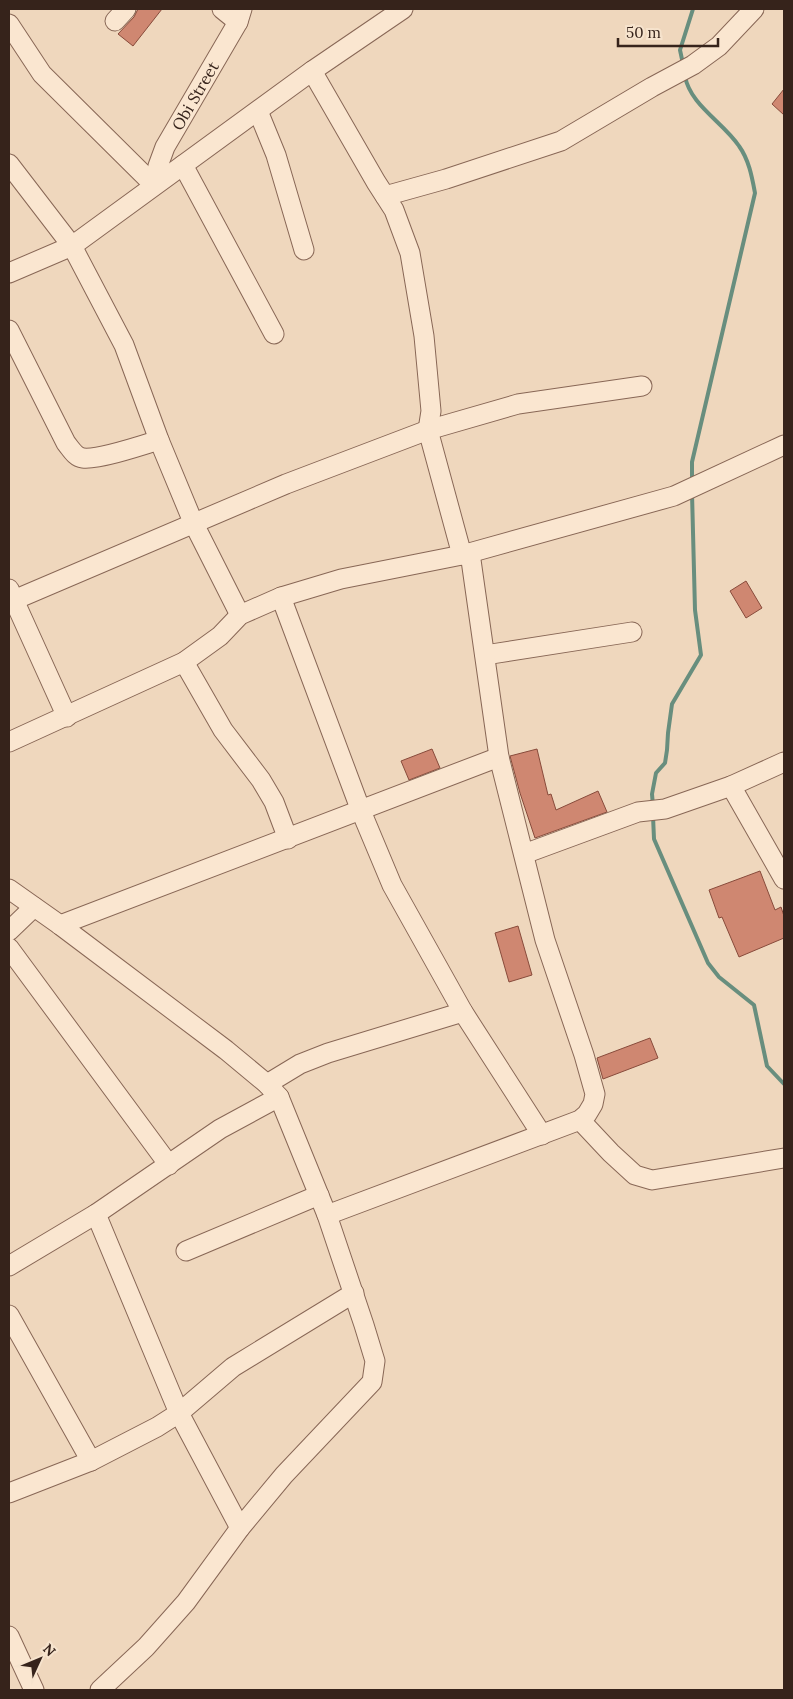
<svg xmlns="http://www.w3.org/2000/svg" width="793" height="1699" viewBox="0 0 793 1699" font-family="Lora,serif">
  <rect width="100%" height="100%" fill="#efd7bd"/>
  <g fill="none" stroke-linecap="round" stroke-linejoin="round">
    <path stroke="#688e7e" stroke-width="4" d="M683,64L680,50L693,9
      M685,76C690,105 723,122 739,146C749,160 752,177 755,193L692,462V481
      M653,806L652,794L656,773L665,763L667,750L668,733L672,704L701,655L695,610L692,493
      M653,816L654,839L708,963L719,977L754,1005L767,1066L784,1084"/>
  </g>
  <path fill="#cf8771" stroke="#884b3b" d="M138,9H162L133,46L118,34L134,17Z
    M784,89V115L772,104Z
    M746,581L762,608L746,618L730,591Z
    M432,749L440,768L409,780L401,761Z
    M537,749L548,795L551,794L556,810L598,791L607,812L535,838L520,793L510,756Z
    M760,871L775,910L781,907L784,916V938L739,957L722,917L719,918L709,890Z
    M518,926L532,975L509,982L495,933Z
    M650,1038L658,1058L603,1079L597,1058Z"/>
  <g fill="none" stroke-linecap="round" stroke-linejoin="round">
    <g stroke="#886756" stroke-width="21">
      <g id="minor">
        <path d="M222,9L238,22"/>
        <path d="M115,21L126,9"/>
        <path d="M9,24L42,74L154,185"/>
        <path d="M312,71L376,182L394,210L410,253L424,336L431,411L428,430L462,555"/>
        <path d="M258,111L276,155L304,250"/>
        <path d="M9,164L72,246L124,345L159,440L193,522L240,615"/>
        <path d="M183,165L274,334"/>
        <path id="s1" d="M154,185L158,166L165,147L238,22L242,9"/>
        <path d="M385,196L446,179L561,141L652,87L693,65L719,46L754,9"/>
        <path d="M9,273L72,246L312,71L403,9"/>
        <path d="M9,330L66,443C71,449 75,457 83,458C98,460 143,445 159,440"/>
        <path d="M9,589L67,717"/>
        <path d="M281,597L361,811L392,885L463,1012L542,1135"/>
        <path d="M14,600L286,484L428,430L518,404L642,386"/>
        <path d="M485,655L632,632"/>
        <path d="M184,662L223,730L261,780L274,802L288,839"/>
        <path d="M9,742L184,662L220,636L240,615L281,597L341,579L462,555L674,496L784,445"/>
        <path d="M731,786L784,879"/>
        <path d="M524,854L638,812L665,809L731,786L784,762"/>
        <path d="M9,889L60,925L226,1050L267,1084L279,1097L327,1215L364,1325L375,1361L372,1382L284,1475L240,1528L186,1602L146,1647L100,1690"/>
        <path d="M60,925L499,757"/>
        <path d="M9,931L34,907"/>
        <path d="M9,948L169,1165"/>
        <path d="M267,1084L300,1064L328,1053L463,1012"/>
        <path d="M580,1120L611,1153L635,1175L652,1180L784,1158"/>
        <path d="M96,1214L179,1413L240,1528"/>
        <path d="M327,1215L580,1120L587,1114L593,1104L595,1094L584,1055L545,940L499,757L470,553"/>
        <path d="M186,1251L319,1195"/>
        <path d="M9,1266L96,1214L220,1129L279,1097"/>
        <path d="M9,1315L91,1461"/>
        <path d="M9,1493L91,1461L157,1427L179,1413L233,1367L354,1293"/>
        <path d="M9,1636L34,1690"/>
      </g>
    </g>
    <use href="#minor" stroke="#fae6d0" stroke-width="19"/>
  </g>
  <g text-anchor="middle" stroke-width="5" stroke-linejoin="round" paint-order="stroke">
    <g font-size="16" fill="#36231b" stroke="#f6e3cd">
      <text dy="6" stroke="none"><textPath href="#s1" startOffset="99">Obi Street</textPath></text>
    </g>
  </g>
  <rect width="793" height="1699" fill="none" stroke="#36231b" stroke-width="20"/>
  <g transform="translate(40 1659) rotate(46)" stroke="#f6e3cd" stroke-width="4" paint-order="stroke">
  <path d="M0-4L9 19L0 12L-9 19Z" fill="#36231b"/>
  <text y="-8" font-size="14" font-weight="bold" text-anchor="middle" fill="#36231b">N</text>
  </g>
  <path d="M618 38v8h100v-8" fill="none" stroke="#36231b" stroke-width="2.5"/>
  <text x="626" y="38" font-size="15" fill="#36231b" stroke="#f6e3cd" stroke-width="4" paint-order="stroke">50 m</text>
</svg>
